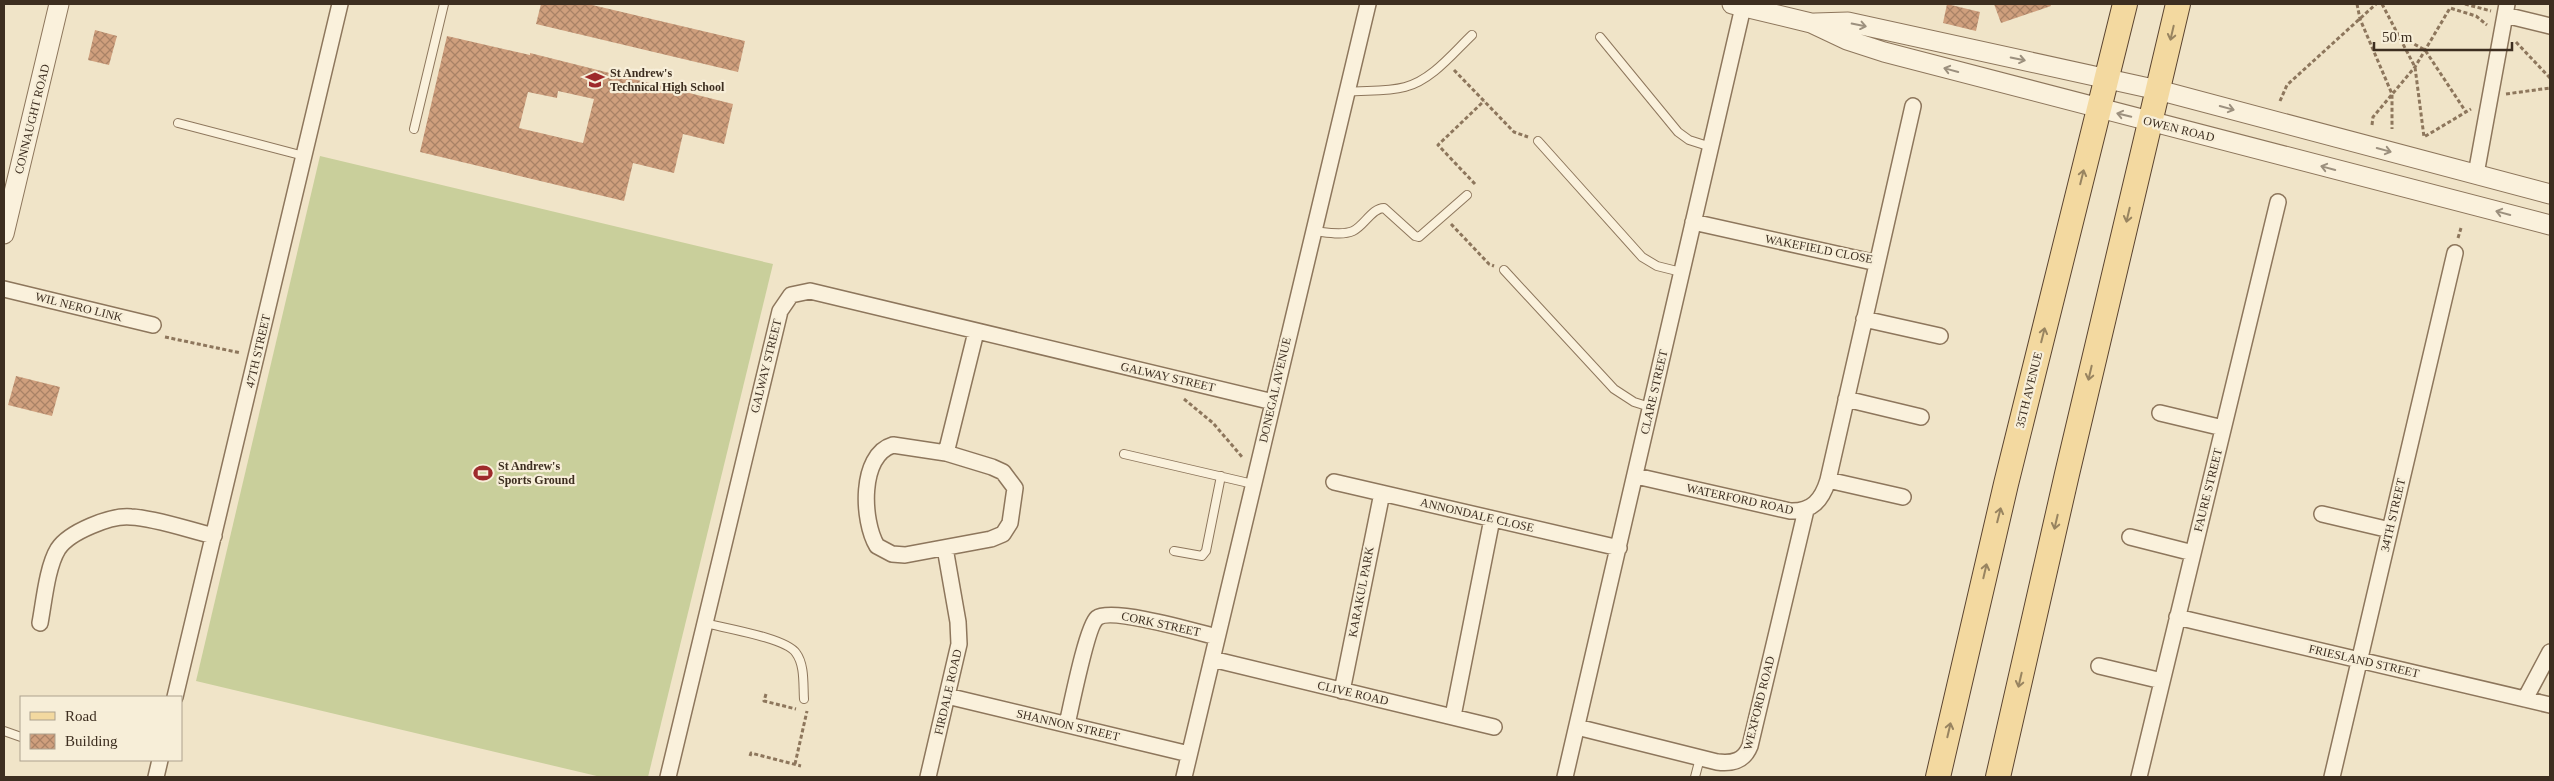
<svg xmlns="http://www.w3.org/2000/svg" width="2554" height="781" viewBox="0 0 2554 781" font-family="Georgia,serif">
  <defs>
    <pattern id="building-cross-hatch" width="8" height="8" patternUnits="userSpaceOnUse" patternTransform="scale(1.25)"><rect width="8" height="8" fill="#cf9f7d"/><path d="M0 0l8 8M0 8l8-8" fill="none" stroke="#a98266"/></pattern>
  </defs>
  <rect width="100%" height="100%" fill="#f0e4c8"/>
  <path fill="#c9cf9b" d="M320,156L773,264L648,777H601L196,681Z"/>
  <path fill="url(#building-cross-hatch)" fill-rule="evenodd" d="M541,4H588L745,41L738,72L536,24Z
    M1947,4L1980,12L1976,31L1943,23Z
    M1994,4H2050L2051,6L2001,23Z
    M95,30L117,36L109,65L88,60Z
    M447,36L530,55V53L733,104L724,144L683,134L674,173L633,163L624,201L420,152ZM558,91L594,99L583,143L519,128L528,92L557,98Z
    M16,376L60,387L52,416L8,405Z"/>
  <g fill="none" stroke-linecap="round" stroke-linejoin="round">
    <g stroke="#8d765c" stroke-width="10">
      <path id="service" d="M1600,37L1678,132L1689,140L1711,147
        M1346,92C1365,90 1386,92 1405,87C1432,80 1453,53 1472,35
        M178,123L304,156
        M414,129L444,4
        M1538,141L1642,257L1657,266L1681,272
        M1313,231C1325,232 1342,236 1353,231C1364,226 1372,208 1384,208L1415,236L1419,237L1467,195
        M1504,270L1614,389L1634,402L1650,407
        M1124,454L1253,484
        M1174,551L1202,556L1206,551L1221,476
        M705,623C724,628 786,638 796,653C805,665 803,685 804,699
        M4,731L21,737
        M1695,777L1700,758"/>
    </g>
    <g stroke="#8d765c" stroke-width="18">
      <path id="minor" d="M2505,15L2550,26
        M2476,174L2507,4
        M1693,222L1877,263
        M4,289L153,325
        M1864,319L1940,336
        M1846,399L1921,417
        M2160,413L2223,428
        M893,445L946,453L992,467L1003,472L1015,488L1010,523L1003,534L991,539L905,555L892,554L877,546C862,521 859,455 893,445Z
        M946,453L976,332
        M1636,476L1790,511C1812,512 1822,500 1828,480L1913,106
        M1828,480L1903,497
        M1334,482L1619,548
        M2322,514L2390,530
        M2130,537L2193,553
        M2177,617L2550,705
        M40,623C44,602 47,567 58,549C69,532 111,515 131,517C155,518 189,530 214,536
        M1212,659L1494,727
        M2099,666L2162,681
        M1342,691L1382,493
        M947,696L1189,754
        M175,697L340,4
        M2525,699L2550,652
        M1453,716L1492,519
        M1067,724C1071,707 1087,626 1097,618C1111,607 1197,632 1217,637
        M1577,727L1717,762C1733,764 1744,761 1750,746L1806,510
        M156,777L160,760
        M668,777L780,311L791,295L810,291L1273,402
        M928,777L959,644L958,622L945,548
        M1184,777L1368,4
        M1565,777L1743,7
        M2139,777L2278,202
        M2332,777L2455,253"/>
    </g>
    <g stroke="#8d765c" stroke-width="21">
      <path id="tertiary" d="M1732,4L1811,23L1847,40L1884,52L2550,225
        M1815,23L1848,22L2158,90L2550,194
        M4,234L59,4"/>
    </g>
    <g stroke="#5b4430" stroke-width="26">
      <path id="primary" d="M1938,777L2006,484L2125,4
        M1998,777L2067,474L2178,4"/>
    </g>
    <path stroke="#8d765c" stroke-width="3" stroke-dasharray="4 2.5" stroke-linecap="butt" d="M2357,4L2360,19L2392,94V129
      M2382,4L2415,67L2424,137L2471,109
      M2465,4L2491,11
      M2403,38L2425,50L2466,112
      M2516,42L2550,78
      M1454,70L1514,132L1528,137
      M2506,94L2550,88
      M2280,101L2287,85L2376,4
      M2372,125L2373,117L2415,67L2450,8L2476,16L2487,25
      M1475,184L1438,145L1484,101
      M1451,224L1489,264L1494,266
      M2458,238L2461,228
      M165,337L241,353
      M1184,399L1213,423L1243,458
      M766,694L764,701L796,709
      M750,756L751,753L801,766
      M795,764L807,711"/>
    <use href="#service" stroke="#faf1dc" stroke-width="8"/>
    <use href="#minor" stroke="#faf1dc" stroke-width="15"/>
    <use href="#tertiary" stroke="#faf1dc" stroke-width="19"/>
    <use href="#primary" stroke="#f3d9a0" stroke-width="24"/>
  </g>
  <defs><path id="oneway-shaft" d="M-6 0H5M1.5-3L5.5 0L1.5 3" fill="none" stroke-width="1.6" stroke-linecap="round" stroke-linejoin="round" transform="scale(1.25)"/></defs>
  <g stroke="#9c907e">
    <use href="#oneway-shaft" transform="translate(1859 25) rotate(11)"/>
    <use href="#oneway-shaft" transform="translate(2018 59) rotate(12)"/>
    <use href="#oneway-shaft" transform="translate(1951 70) rotate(-165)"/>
    <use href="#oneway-shaft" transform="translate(2227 108) rotate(15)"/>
    <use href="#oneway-shaft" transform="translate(2124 115) rotate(-166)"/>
    <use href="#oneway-shaft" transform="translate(2384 150) rotate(15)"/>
    <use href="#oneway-shaft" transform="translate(2328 168) rotate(-165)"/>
    <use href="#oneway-shaft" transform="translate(2503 213) rotate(-165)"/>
  </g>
  <g stroke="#988460">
    <use href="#oneway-shaft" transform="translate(2172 33) rotate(103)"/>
    <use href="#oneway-shaft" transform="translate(2082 177) rotate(-76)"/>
    <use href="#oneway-shaft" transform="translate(2128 215) rotate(103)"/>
    <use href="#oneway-shaft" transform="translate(2043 335) rotate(-76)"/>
    <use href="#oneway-shaft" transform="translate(2090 373) rotate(103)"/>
    <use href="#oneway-shaft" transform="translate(1999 515) rotate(-76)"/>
    <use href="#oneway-shaft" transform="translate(2056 522) rotate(103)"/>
    <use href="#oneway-shaft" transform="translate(1985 571) rotate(-77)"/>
    <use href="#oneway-shaft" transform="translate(2020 680) rotate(103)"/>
    <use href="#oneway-shaft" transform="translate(1949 730) rotate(-77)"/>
  </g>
  <defs>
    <g id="school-bare" transform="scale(1.5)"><path d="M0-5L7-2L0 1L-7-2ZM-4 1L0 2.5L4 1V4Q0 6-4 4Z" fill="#9e2a2b" stroke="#f7eed8" stroke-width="2.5" paint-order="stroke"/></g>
    <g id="stadium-bare" transform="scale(1.5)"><path d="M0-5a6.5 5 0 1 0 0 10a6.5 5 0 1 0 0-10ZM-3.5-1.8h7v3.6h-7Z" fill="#9e2a2b" stroke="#f7eed8" stroke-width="2.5" paint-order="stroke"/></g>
  </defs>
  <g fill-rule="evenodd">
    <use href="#school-bare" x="595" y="80"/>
    <use href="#stadium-bare" x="483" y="473"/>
  </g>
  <g text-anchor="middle" stroke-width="4.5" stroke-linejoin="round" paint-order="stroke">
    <g font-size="12" font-weight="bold" fill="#3d2e20" stroke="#f7eed8" text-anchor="start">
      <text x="610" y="77">St Andrew's<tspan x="610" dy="14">Technical High School</tspan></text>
      <text x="498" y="470">St Andrew's<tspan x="498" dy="14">Sports Ground</tspan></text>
    </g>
    <g font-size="12" fill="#3d2e20" stroke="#f7eed8">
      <text transform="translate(32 119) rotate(-76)" y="4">CONNAUGHT ROAD</text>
      <text transform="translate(2179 129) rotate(14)" y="4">OWEN ROAD</text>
      <text transform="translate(1819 249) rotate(11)" y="4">WAKEFIELD CLOSE</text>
      <text transform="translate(79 307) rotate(14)" y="4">WIL NERO LINK</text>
      <text transform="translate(258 351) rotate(-77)" y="4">47TH STREET</text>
      <text transform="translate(766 366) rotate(-76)" y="4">GALWAY STREET</text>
      <text transform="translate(1168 377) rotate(13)" y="4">GALWAY STREET</text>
      <text transform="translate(1275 390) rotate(-77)" y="4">DONEGAL AVENUE</text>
      <text transform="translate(2029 390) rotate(-76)" y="4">35TH AVENUE</text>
      <text transform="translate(1654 392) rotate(-77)" y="4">CLARE STREET</text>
      <text transform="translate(2208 490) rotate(-76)" y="4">FAURE STREET</text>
      <text transform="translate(1740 499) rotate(12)" y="4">WATERFORD ROAD</text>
      <text transform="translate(1477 515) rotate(13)" y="4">ANNONDALE CLOSE</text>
      <text transform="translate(2393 515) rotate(-77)" y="4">34TH STREET</text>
      <text transform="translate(1361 592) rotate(-79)" y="4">KARAKUL PARK</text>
      <text transform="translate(1161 624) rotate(12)" y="4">CORK STREET</text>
      <text transform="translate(2364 661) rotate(13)" y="4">FRIESLAND STREET</text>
      <text transform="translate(948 692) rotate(-77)" y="4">FIRDALE ROAD</text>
      <text transform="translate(1353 693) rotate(13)" y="4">CLIVE ROAD</text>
      <text transform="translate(1759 703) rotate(-76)" y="4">WEXFORD ROAD</text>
      <text transform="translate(1068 725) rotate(13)" y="4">SHANNON STREET</text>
    </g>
  </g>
  <rect width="2554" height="781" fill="none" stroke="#3d2e20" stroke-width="10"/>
  <rect x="20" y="696" width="162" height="65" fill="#f7eed8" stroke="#ada18e"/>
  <rect x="30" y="712" width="25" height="8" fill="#f3d9a0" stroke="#ada18e"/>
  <text x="65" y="721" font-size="15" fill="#3d2e20">Road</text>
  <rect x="30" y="734" width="25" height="15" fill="url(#building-cross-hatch)" stroke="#ada18e"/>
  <text x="65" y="746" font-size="15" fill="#3d2e20">Building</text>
  <path d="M2374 42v8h138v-8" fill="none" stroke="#3d2e20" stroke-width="2.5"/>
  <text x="2382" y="42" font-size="15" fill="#3d2e20" stroke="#f7eed8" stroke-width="4" paint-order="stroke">50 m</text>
</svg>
